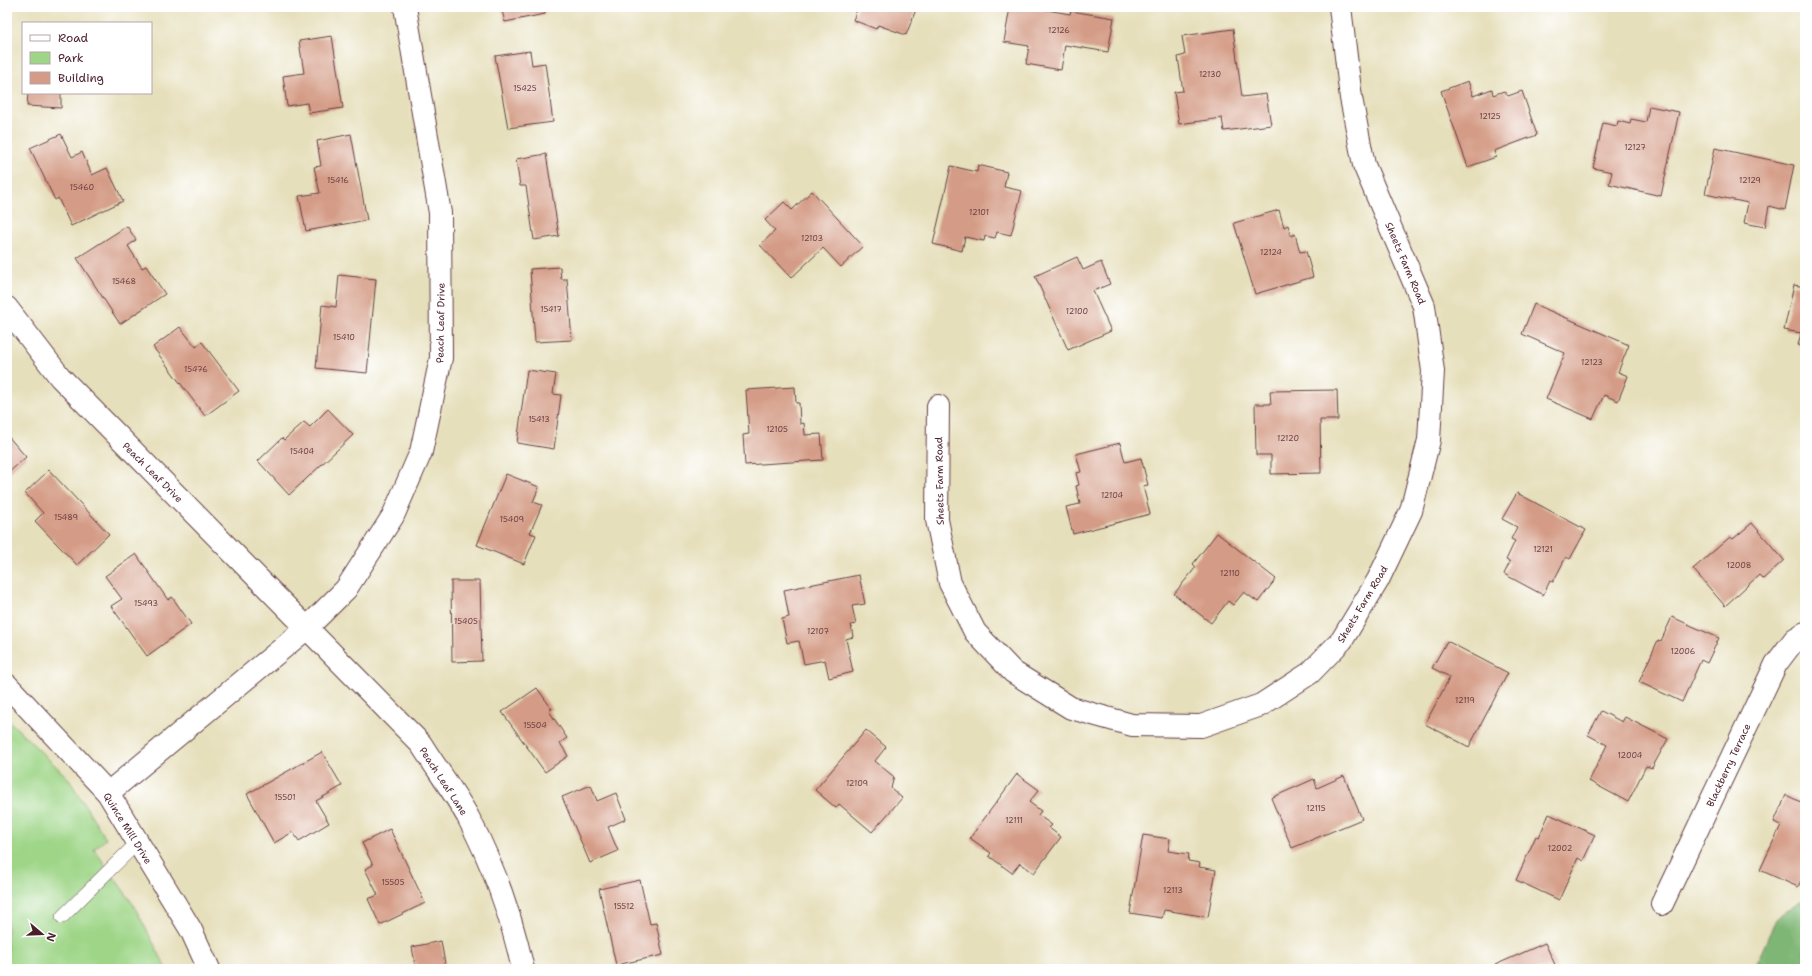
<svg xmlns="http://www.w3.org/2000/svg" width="1812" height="976" viewBox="0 0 1812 976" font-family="'Shantell Sans',sans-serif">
  <rect width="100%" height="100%" fill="#fff"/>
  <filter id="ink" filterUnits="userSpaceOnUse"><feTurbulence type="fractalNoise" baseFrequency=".025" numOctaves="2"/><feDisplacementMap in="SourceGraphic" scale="8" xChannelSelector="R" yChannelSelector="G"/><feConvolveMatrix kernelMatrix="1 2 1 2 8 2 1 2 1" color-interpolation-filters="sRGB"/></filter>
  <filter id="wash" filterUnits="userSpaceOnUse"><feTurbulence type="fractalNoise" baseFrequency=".012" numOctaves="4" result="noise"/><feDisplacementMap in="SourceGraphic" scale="16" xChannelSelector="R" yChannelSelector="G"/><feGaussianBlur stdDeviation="0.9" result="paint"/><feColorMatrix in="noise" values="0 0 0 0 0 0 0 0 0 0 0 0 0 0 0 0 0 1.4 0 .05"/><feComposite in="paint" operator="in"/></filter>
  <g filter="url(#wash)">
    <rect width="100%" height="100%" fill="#e6dfbb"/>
    <path fill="#9ed587" stroke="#747a59" d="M7,719L68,778L106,839L94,849L133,904L167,969H7Z"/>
    <path fill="#7eb674" stroke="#646a50" d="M1805,898V969H1754L1776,919Z"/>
    <g id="blocks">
      <path fill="#d49c86" d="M299,7H311L301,11Z
        M501,7H543L545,14L505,22Z
        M858,7H917L906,35L878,25L876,29L853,20Z
        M1010,7H1029L1070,14L1071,11L1114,18L1108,52L1065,45L1061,70L1026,64L1029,46L1004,42Z
        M1233,29L1242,97L1266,94L1271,125L1224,131L1222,118L1179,124L1174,92L1183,91L1178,57L1185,55L1182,36Z
        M332,36L343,108L309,113L307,103L287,106L283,76L304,73L299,41Z
        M530,51L532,65L545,63L553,122L508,128L495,56Z
        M1468,81L1473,96L1492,89L1493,95L1504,91L1508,96L1522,91L1537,135L1494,151L1496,157L1468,167L1441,91Z
        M28,93H61V108L27,106Z
        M1649,106L1679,112L1661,196L1609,184L1612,172L1593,168L1603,123L1617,126L1618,121L1630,124L1631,119L1646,122Z
        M61,134L72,157L82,152L92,175L107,168L123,201L71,226L58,198L55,200L30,148Z
        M351,134L367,220L306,231L299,196L320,193L314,167L321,166L317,141Z
        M1715,148L1794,165L1785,210L1769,206L1765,227L1744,223L1748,203L1705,194Z
        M546,154L559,236L534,240L526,186H520L516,159Z
        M978,165L1007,172L1004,187L1022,191L1011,235L997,232L995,238L985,236L984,241L965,237L962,251L933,244L951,166L977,172Z
        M812,191L863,246L841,267L823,248L791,278L760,245L775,231L765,220L784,202L792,210Z
        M1279,210L1284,227L1288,225L1291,236L1295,234L1300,252L1306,251L1313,277L1255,294L1234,223Z
        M127,226L136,240L128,246L142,268L146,266L165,294L120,324L77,258Z
        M1077,257L1083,270L1101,262L1110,284L1093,291L1111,331L1068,350L1035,276Z
        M560,267L561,279H567L572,340L535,342L530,269Z
        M339,275L376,279L367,373L316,368L322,305L336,307Z
        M1794,285L1805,287V346L1798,345L1801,333L1784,330Z
        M1534,304L1629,345L1618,372L1628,376L1618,401L1604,395L1593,419L1546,399L1565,353L1522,334Z
        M180,327L196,347L202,342L239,391L205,416L153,347Z
        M527,370L556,374L553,394L561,395L554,449L517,443Z
        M795,387L796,403H799L800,424L804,423L805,435L821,434L823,460L745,465L743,435L749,434L746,390Z
        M1337,390L1338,420H1320L1321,473L1271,474V455H1256L1255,404H1271L1270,391Z
        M328,409L353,435L289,495L258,461L282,438L284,440L304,422L310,427Z
        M7,435L26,457L7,474Z
        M1120,443L1125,462L1141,458L1148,485L1143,486L1150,514L1073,534L1066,507L1080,504L1076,486L1079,485L1076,473L1081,472L1076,454Z
        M49,470L109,534L77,565L35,521L43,513L25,493Z
        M506,474L539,487L533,502L542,505L530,533L536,535L524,564L477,545Z
        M1517,493L1586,530L1570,559L1566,557L1553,582L1550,581L1543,595L1504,574L1510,562L1506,560L1515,541L1511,539L1517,527L1502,519Z
        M1752,523L1784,560L1763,579L1759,575L1725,606L1693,569L1730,537L1733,539Z
        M1217,533L1276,579L1258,602L1244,592L1233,605L1228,601L1211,623L1174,594L1196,567L1193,564Z
        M136,554L168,600L172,597L191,624L147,656L111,606L122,599L105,576Z
        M859,575L865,604L852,606L856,624L851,625L853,637L846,639L853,672L829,678L825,660L804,664L799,641L787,643L782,619L789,617L784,590Z
        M451,581H480L482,661L452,662Z
        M1672,617L1719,638L1707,663L1701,660L1682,702L1639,682L1658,640L1661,641Z
        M1447,641L1508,673L1469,747L1425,724L1450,677L1432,668Z
        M537,688L552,709L549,711L567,738L560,743L568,756L545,772L502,712Z
        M1601,711L1622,722L1625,717L1668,739L1652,768L1646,766L1628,802L1589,781L1607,745L1588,735Z
        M866,730L886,747L875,761L894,777L891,788L902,798L872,832L839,804L836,808L815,790Z
        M322,752L342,786L316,801L329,823L299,841L293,832L274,843L247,794Z
        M1017,774L1039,790L1029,802L1041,811L1038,815L1052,825L1049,828L1061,837L1034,873L1020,863L1012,873L989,856L991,853L970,838Z
        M1344,776L1362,819L1292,848L1271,798L1314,779L1317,788Z
        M591,785L597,801L616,793L626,819L608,827L618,851L590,863L562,797Z
        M1786,795L1805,804V872L1798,887L1760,870L1781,825L1774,822Z
        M1549,814L1595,835L1583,861L1578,858L1559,900L1516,880L1536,836L1539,837Z
        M390,829L425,903L380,925L368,899L378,895L365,869L373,865L362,843Z
        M1143,835L1170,839L1168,851L1189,854L1188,861L1200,863L1199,867L1216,870L1208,917L1164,910L1162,918L1130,913Z
        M640,880L650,924L656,923L663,955L616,965L599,889Z
        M441,941L446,969H416L412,947Z
        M1545,943L1557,969H1496L1495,965Z"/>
    </g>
  </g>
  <g filter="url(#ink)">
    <use href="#blocks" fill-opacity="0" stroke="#613c41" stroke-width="1"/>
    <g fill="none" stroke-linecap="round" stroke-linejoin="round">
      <g stroke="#613c41" stroke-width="14">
        <path id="service" d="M62,917L138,842"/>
      </g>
      <g stroke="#613c41" stroke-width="24">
        <path id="minor" d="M7,308L60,377L421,744C436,768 454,792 468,817C494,866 511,915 523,969
          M938,406L937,520L950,583L975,632L1013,672L1071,708L1132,725L1201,726L1261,705L1310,673L1342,640L1378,580L1411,511L1429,440L1433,371L1424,306L1364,165L1351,98L1340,7
          M7,685L108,793L191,930L209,969
          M108,793L307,628L346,589L393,516L421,452L441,358L440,213L405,7
          M1662,904L1776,664L1795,639L1805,633"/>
      </g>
      <use href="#service" stroke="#fff" stroke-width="13"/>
      <use href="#minor" stroke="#fff" stroke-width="22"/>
    </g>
  </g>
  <g text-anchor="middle" stroke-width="4" stroke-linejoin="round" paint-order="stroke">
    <g font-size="8" fill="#6c3e42">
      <text x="1059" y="33">12126</text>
      <text x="1210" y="77">12130</text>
      <text x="525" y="91">15425</text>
      <text x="1490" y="119">12125</text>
      <text x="1635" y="150">12127</text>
      <text x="338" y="183">15416</text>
      <text x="1750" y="183">12129</text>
      <text x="82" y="190">15460</text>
      <text x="979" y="215">12101</text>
      <text x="812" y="241">12103</text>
      <text x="1271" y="255">12124</text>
      <text x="124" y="284">15468</text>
      <text x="551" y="312">15417</text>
      <text x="1077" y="314">12100</text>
      <text x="344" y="340">15410</text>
      <text x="1592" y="365">12123</text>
      <text x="196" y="372">15476</text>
      <text x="539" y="422">15413</text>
      <text x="777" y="432">12105</text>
      <text x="1288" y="441">12120</text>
      <text x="302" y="454">15404</text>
      <text x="1112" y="498">12104</text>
      <text x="66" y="520">15489</text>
      <text x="512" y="522">15409</text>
      <text x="1543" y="552">12121</text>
      <text x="1739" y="568">12008</text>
      <text x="1230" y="576">12110</text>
      <text x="146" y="606">15493</text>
      <text x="466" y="624">15405</text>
      <text x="818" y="634">12107</text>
      <text x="1683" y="654">12006</text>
      <text x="1465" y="703">12119</text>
      <text x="535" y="728">15504</text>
      <text x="1630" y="758">12004</text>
      <text x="857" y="786">12109</text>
      <text x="285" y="800">15501</text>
      <text x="1316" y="811">12115</text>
      <text x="1014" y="823">12111</text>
      <text x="1560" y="851">12002</text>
      <text x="393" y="885">15505</text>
      <text x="1173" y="893">12113</text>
      <text x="624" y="909">15512</text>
    </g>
    <g font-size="10" fill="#4a1f2b" stroke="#fff">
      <text transform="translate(1406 263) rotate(67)" y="4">Sheets Farm Road</text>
      <text transform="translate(440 323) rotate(-89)" y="4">Peach Leaf Drive</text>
      <text transform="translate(153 472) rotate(45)" y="4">Peach Leaf Drive</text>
      <text transform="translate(939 481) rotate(-91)" y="4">Sheets Farm Road</text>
      <text transform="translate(1362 604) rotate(-59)" y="4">Sheets Farm Road</text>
      <text transform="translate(1728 765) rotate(-65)" y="4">Blackberry Terrace</text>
      <text transform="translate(444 781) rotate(57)" y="4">Peach Leaf Lane</text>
      <text transform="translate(128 828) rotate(58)" y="4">Quince Mill Drive</text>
    </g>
  </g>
  <rect width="1812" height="976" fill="none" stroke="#fff" stroke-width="24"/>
  <rect x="22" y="22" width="130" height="72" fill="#ffffff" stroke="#b7a5aa"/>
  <rect x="30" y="35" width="20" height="6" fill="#ffffff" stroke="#b7a5aa"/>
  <text x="58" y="42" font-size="12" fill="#4a1f2b">Road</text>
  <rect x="30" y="52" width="20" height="12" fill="#9ed587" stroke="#b7a5aa"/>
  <text x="58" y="62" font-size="12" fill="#4a1f2b">Park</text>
  <rect x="30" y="72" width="20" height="12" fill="#d49c86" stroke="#b7a5aa"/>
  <text x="58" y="82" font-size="12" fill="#4a1f2b">Building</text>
  <g transform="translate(42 934) rotate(109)" stroke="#ffffff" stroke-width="3" paint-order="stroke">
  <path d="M0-3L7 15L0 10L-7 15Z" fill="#4a1f2b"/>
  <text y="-6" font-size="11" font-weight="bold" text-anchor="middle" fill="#4a1f2b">N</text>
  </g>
</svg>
